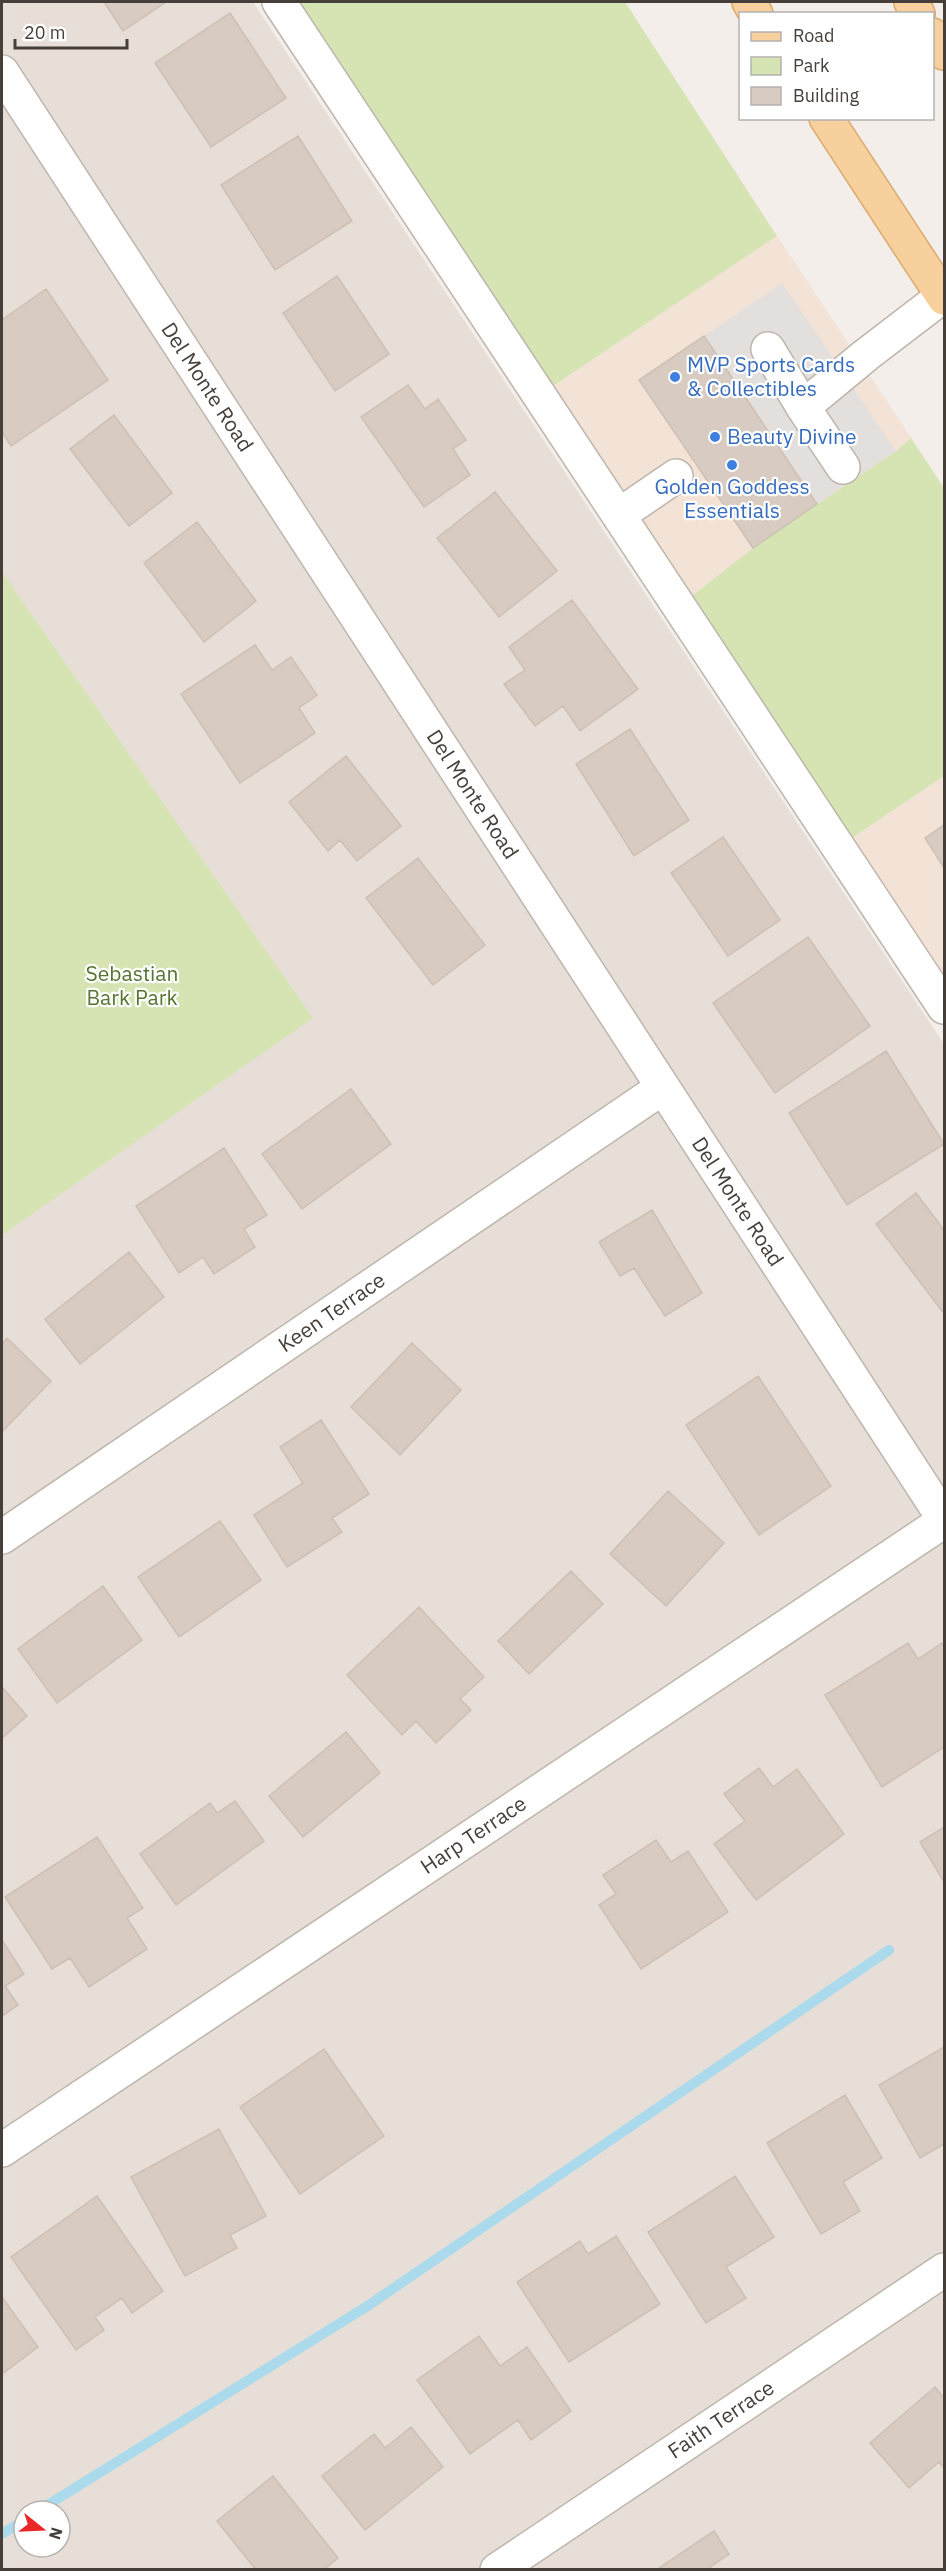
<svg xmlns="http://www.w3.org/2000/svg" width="946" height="2571" viewBox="0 0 946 2571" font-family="'IBM Plex Sans',sans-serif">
  <rect width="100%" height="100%" fill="#f3eee9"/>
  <path fill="#e7dfd7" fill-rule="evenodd" d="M2,2H253L944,1044V2569L2,2570ZM24,2511H60V2547H24Z"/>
  <path fill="#f3e2d6" d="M777,236L911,438L896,451L753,548L683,603L547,390Z
    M944,776V989L846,842Z"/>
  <path fill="#d6e4b4" d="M295,2H625L777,236L547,390Z
    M911,438L944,488V776L846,842L683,603L753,548L896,451Z
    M2,572L313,1018L2,1235Z"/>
  <path fill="#e2dfdd" d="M782,283L896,451L817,504L704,336Z"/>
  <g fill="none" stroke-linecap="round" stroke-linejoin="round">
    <path stroke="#aadaeb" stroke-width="10" d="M38,2511L366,2307L889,1950
      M2,2534L24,2520"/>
  </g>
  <path fill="#d7cbc2" stroke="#cebfb3" stroke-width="1.5" d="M104,2H166L123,31Z
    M230,13L286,98L211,147L155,63Z
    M298,136L352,221L275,270L221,185Z
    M337,276L389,354L335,391L283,313Z
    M46,289L108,380L11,446L2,432V320Z
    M704,336L817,504L753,548L639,380Z
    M408,385L425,409L438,399L466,440L453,449L470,475L424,507L361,417Z
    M114,415L172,493L129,526L70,449Z
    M495,492L557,571L499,617L437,538Z
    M197,522L256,601L204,642L144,563Z
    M572,600L638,689L580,731L563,706L535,726L504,684L525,670L509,647Z
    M255,645L272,670L291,657L317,695L299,708L315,733L240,783L181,694Z
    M630,729L689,820L634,856L576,764Z
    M346,756L401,826L357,861L340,840L328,851L289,802Z
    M944,825V868L925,838Z
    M723,837L780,920L728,956L671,873Z
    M418,858L485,945L433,985L366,898Z
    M808,937L870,1026L775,1093L713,1003Z
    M886,1051L944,1144L847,1205L789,1113Z
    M351,1089L391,1144L302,1209L262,1154Z
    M224,1148L267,1215L244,1229L255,1247L214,1274L203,1257L179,1273L136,1206Z
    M916,1193L944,1230V1309L942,1311L876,1224Z
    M652,1210L702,1293L665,1316L634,1268L620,1276L599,1242Z
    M129,1252L164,1297L80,1364L45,1319Z
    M7,1338L51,1381L2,1432V1344Z
    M412,1343L461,1390L400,1455L351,1407Z
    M758,1376L831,1486L759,1535L686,1425Z
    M321,1420L369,1494L332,1518L342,1532L287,1567L254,1515L303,1483L280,1447Z
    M668,1491L724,1543L666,1606L610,1554Z
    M220,1521L261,1580L179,1637L138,1577Z
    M571,1571L603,1604L529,1674L498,1641Z
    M103,1586L142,1640L57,1703L18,1649Z
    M419,1607L484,1677L460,1699L471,1710L436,1743L416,1721L402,1735L347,1675Z
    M908,1643L918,1659L942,1643L944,1647V1747L882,1787L825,1695Z
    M2,1687L27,1716L2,1738Z
    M346,1732L380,1773L303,1837L269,1796Z
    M759,1768L773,1787L797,1769L844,1834L756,1900L714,1844L745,1821L724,1794Z
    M235,1801L264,1841L176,1905L140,1854L210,1803L217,1813Z
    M944,1827V1882L920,1842Z
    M97,1837L143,1908L127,1918L147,1949L89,1987L70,1958L52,1969L5,1897Z
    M656,1840L671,1862L688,1851L728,1912L641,1969L599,1905L616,1894L603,1875Z
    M2,1940L24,1974L5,1986L18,2005L2,2016Z
    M944,2047V2144L920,2158L879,2085Z
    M324,2049L384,2136L300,2194L240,2107Z
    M845,2095L882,2158L843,2182L860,2211L821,2234L767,2143Z
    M219,2129L266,2216L230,2235L237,2248L185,2276L131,2177Z
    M735,2176L774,2237L726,2267L746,2298L706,2323L648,2232Z
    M97,2196L163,2291L132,2313L122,2298L95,2317L104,2330L76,2350L11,2257Z
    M616,2236L660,2304L569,2362L517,2282L580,2241L588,2254Z
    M2,2297L38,2347L2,2374Z
    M479,2336L500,2366L527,2347L571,2411L531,2440L518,2420L470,2454L417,2380Z
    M935,2387L944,2398V2468L939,2462L909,2488L870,2443Z
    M411,2427L443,2467L365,2530L322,2476L374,2434L385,2448Z
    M273,2476L338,2558L324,2570H256L217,2521Z
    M714,2531L729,2554L706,2570H656Z"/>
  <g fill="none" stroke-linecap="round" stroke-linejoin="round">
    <g stroke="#beb5ac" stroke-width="36">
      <g id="minor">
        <path d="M279,2L944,1007"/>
        <path id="s1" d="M2,72L944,1519"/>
        <path d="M768,349L803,407L866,355L943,296"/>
        <path d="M803,407L843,467"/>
        <path d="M619,515L676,476"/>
        <path id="s2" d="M2,1537L662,1088"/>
        <path id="s3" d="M2,2150L944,1521"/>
        <path id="s4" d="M497,2570L944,2270"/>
      </g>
    </g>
    <g stroke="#dbaa6e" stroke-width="36">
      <path id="major" d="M749,2L756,14
        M911,2L918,14
        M932,35L944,53
        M826,118L944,298"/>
    </g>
    <use href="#minor" stroke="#fff" stroke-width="33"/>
    <use href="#major" stroke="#f7d09e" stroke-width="33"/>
  </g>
  <g fill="#3f7fe0" stroke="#fff" stroke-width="2">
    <circle cx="675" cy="377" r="6"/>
    <circle cx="715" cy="437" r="6"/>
    <circle cx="732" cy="465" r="6"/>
  </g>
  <g text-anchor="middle" stroke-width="4.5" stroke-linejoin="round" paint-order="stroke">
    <g font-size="21" fill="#366cbe" stroke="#fff" text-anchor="start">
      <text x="687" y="372">MVP Sports Cards<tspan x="687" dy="24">&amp; Collectibles</tspan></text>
      <text x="727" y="444">Beauty Divine</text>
      <text x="732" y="494" text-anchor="middle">Golden Goddess<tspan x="732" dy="24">Essentials</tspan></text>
    </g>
    <g font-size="21" fill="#463e38" stroke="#fff">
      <text dy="7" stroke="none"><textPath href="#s1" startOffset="376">Del Monte Road</textPath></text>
      <text dy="7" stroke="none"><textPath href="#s1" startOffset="862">Del Monte Road</textPath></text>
      <text dy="7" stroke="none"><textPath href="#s1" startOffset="1348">Del Monte Road</textPath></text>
      <text dy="7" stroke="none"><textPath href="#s2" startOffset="399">Keen Terrace</textPath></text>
      <text dy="7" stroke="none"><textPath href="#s3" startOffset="567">Harp Terrace</textPath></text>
      <text dy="7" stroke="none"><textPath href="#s4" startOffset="270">Faith Terrace</textPath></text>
    </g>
    <g font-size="21" fill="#54742f" stroke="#fff">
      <text x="132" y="981">Sebastian<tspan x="132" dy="24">Bark Park</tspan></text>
    </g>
  </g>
  <rect width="946" height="2571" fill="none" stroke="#463e38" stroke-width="6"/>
  <rect x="739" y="12" width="195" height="108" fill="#ffffff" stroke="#b5b2af" stroke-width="1.5"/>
  <rect x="751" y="32" width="30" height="9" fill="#f7d09e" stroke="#b5b2af" stroke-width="1.5"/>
  <text x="793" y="42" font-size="18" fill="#463e38">Road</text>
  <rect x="751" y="57" width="30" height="18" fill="#d6e4b4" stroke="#b5b2af" stroke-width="1.5"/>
  <text x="793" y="72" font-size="18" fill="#463e38">Park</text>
  <rect x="751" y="87" width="30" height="18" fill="#d7cbc2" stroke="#b5b2af" stroke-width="1.5"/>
  <text x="793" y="102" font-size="18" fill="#463e38">Building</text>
  <g transform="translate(42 2529) rotate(108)"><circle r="28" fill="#ffffff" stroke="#b5b2af" stroke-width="1.5"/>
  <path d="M0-4.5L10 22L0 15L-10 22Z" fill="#eb2829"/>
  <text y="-9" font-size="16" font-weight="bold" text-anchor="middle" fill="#463e38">N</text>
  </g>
  <path d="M15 39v9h112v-9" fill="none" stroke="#463e38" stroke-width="3"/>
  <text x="24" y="39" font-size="18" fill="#463e38" stroke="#ffffff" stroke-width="4.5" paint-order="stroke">20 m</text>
</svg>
